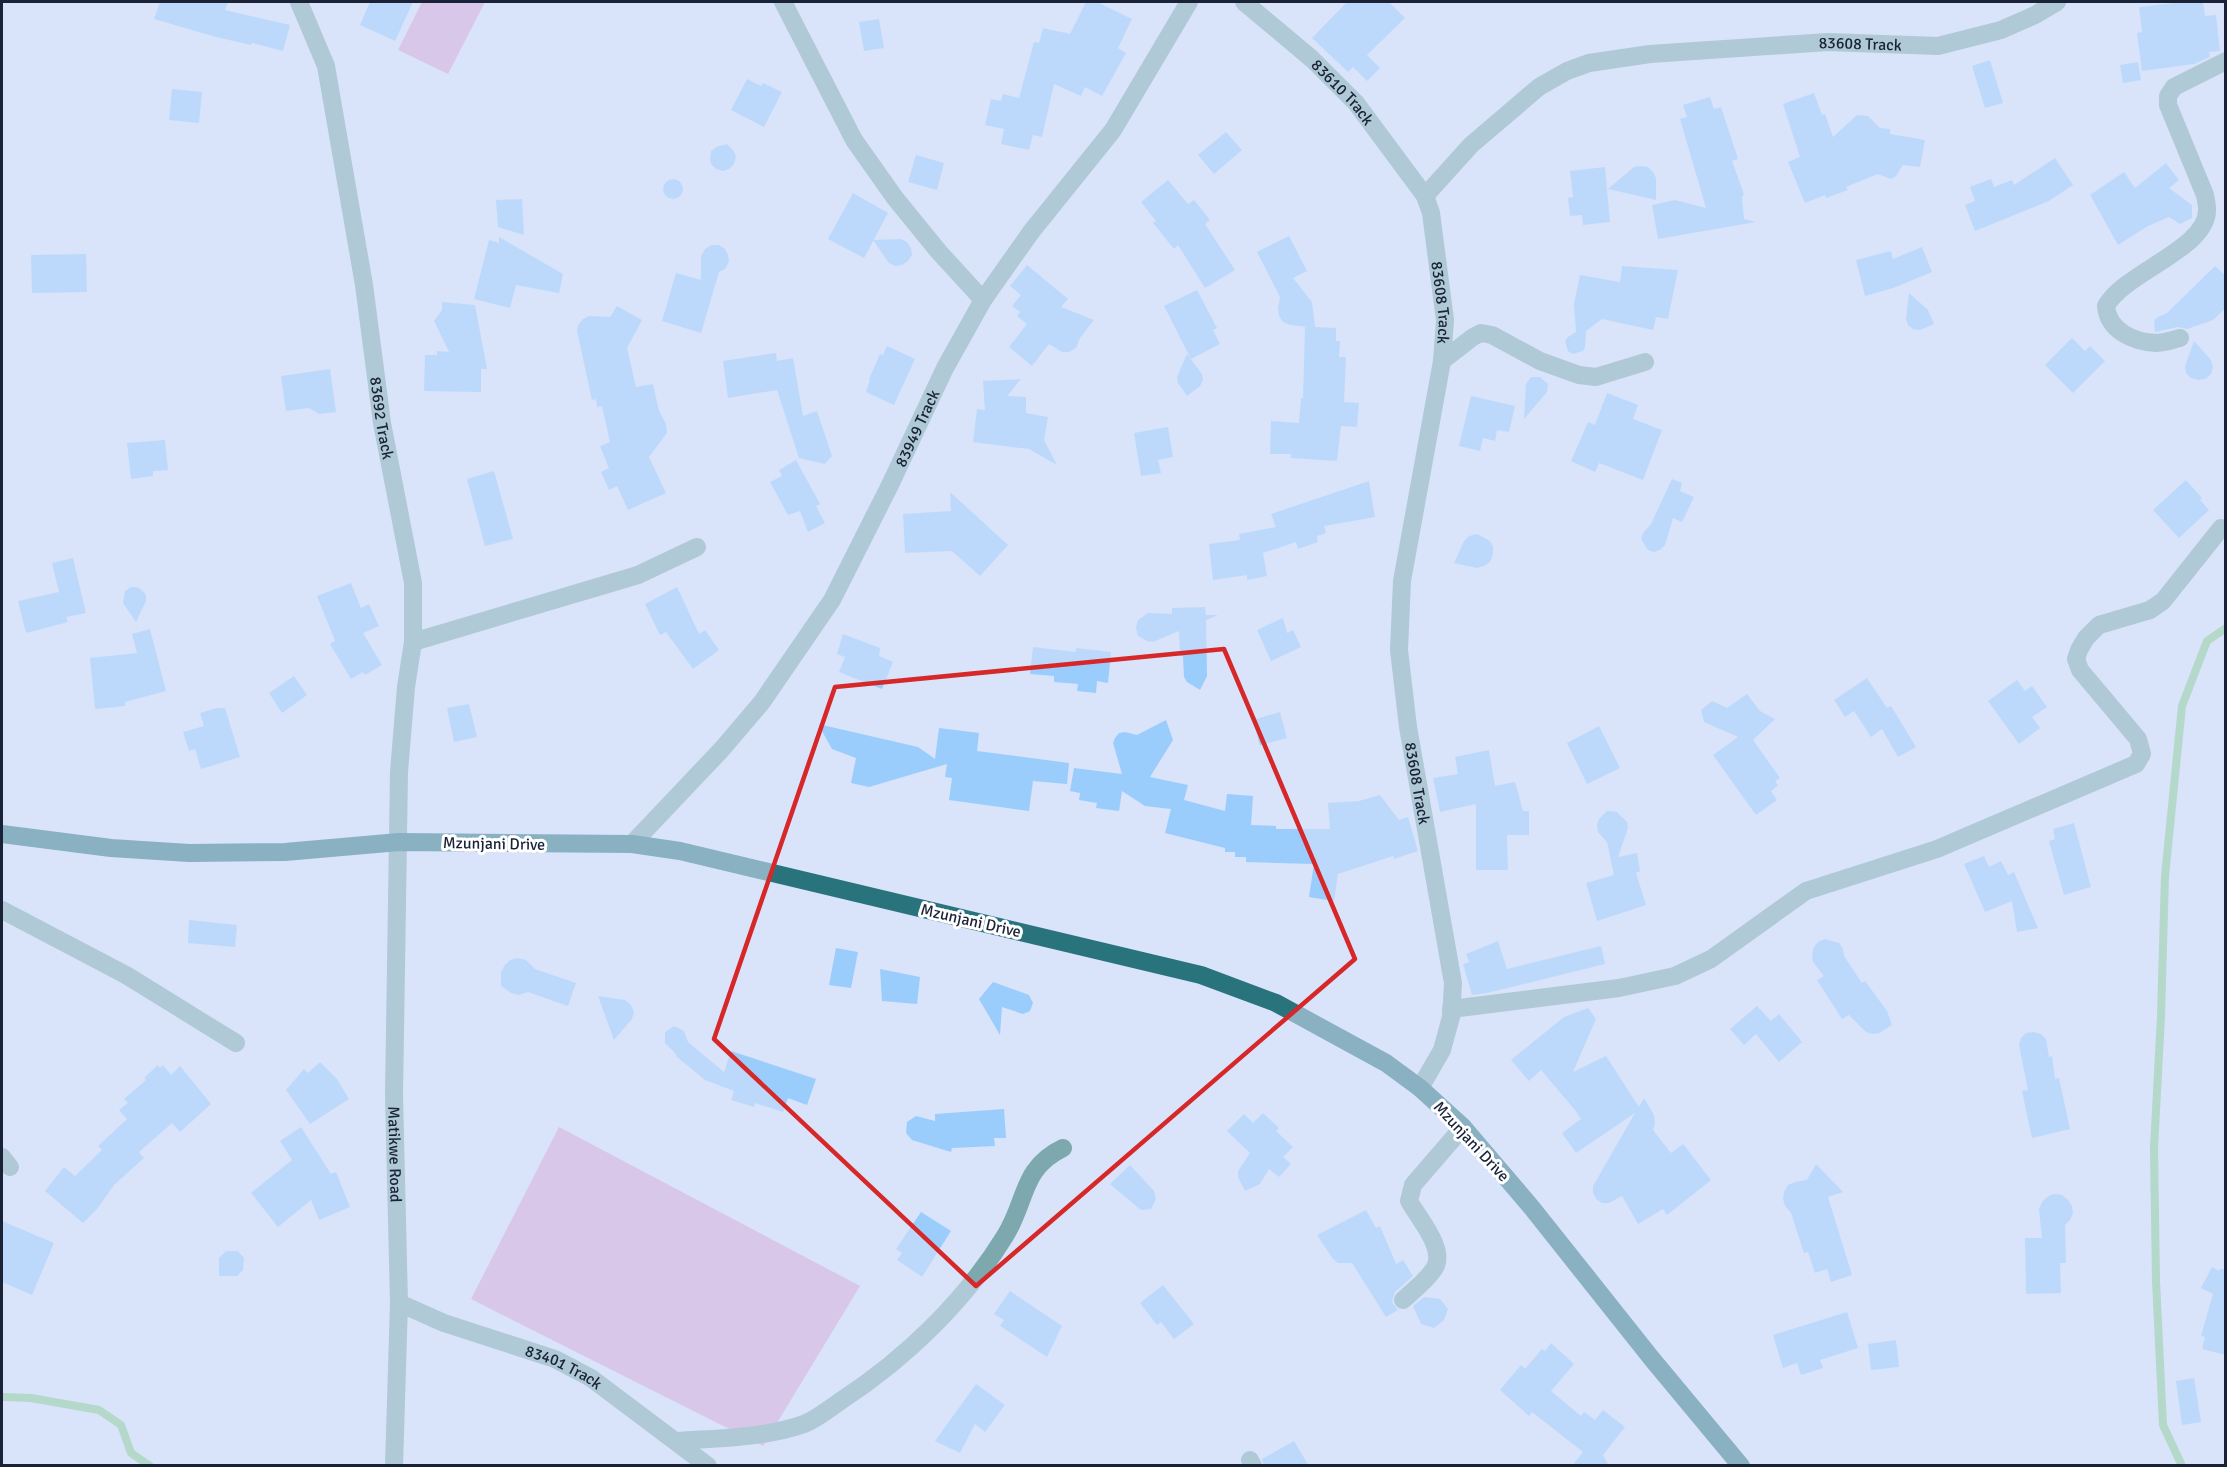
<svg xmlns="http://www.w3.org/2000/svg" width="2227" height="1467" viewBox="0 0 2227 1467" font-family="Signika,sans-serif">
  <rect width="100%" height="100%" fill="#d9e3fa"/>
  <path fill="#d9a4d8" d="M422,2H485L448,74L398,50Z
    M559,1127L860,1286L763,1446L471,1299Z"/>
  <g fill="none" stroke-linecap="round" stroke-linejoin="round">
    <path stroke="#88ca8f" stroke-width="8" d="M2,1397L31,1398L99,1410L121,1425L131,1453L150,1466
      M2182,1466L2163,1425L2156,1281L2154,1148L2161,1016L2165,876L2182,706L2207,641L2226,628"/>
  </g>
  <path fill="#9acdfc" d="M160,2H228L225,10L290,25L283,51L252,43L251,45L216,37L154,19Z
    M370,2H413L395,41L360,25Z
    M1086,2H1097L1132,19L1118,48L1126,53L1102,96L1085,87L1081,96L1054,84L1042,137L1033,135L1029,150L1001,144L1004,129L985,125L991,99L1001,101L1003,94L1019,98L1034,42L1039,43L1043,28L1070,34Z
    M1347,2H1389L1405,18L1367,55L1380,68L1367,81L1353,67L1348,72L1312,38Z
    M2184,2H2203L2205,16L2216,15L2220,51L2209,52L2210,57L2194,64L2142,71L2137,33L2142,32L2139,7Z
    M879,19L884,48L864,51L859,22Z
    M1990,60L2003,103L1985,108L1972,66Z
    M2138,62L2141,80L2123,83L2120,65Z
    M747,79L761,86L763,83L782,92L764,127L731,110Z
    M172,89L202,92L199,123L169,120Z
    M1814,93L1822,115L1825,114L1833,137L1857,115L1868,116L1880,128L1890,129V134L1925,140L1920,167L1903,165L1896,176L1891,179L1878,174L1846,187L1848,190L1826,198L1825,195L1805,203L1788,162L1800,157L1783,104Z
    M1710,97L1714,109L1721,107L1738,159L1732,161L1744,194L1742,197L1744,219L1756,222L1658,239L1652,205L1675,200L1706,208L1680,119L1687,117L1683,105Z
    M1226,132L1242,150L1214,174L1198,155Z
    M727,144L734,151L736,157L734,164L729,169L723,171L716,169L711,164L710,158L711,151L716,147Z
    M916,155L944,163L937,190L908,182Z
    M2055,158L2073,185L2049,201L1975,231L1965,205L1975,201L1970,187L1991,179L1994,187L2012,180L2014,185Z
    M2166,163L2179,180L2169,188L2192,205V218L2180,224L2169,217L2148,226L2118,245L2090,195L2124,172L2135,188Z
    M1641,166L1648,167L1653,172L1656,178V200L1608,189L1634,167Z
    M1605,167L1610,222L1583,225L1582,215L1570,216L1568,198L1573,197L1570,171Z
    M663 189a10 10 0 1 1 20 0a10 10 0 1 1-20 0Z
    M1168,180L1188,204L1194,200L1210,220L1205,224L1235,270L1205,288L1178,245L1174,249L1153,223L1156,221L1141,202Z
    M853,193L888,213L864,258L828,239Z
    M522,199L524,235L498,227L496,200Z
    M1289,236L1307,271L1293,278L1312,302L1315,327L1336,328V341H1340L1339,357H1346L1344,402L1359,403L1357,427L1341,426L1337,461L1291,458V454H1270L1271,421L1299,423L1301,398H1303L1305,327H1309L1290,325L1283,322L1279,316L1278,308L1280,297L1257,252Z
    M499,237L563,274L559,293L516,285L510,308L474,299L489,240L499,243Z
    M901,239L907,242L911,248L912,255L908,261L902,265L895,266L889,263L873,240Z
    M711,245H719L725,249L728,255L729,262L725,269L719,272L701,333L662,321L676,273L701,280V256L705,249Z
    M1922,247L1932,272L1893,288L1865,296L1856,260L1891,251L1893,259Z
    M86,254L87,292L32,293L31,255Z
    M1027,265L1068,299L1061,307L1094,320L1080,338L1076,348L1069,352H1062L1049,344L1032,366L1009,347L1027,324L1017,316L1020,312L1012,306L1021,295L1010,286Z
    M1622,266L1678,270L1668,319L1656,317L1653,330L1602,319L1586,331L1585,347L1583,351L1573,354L1568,351L1565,341L1568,337L1576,332L1574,304L1580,275L1620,282Z
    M2215,266L2226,276V308L2213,320L2187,329L2178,327L2155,332L2154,321L2158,317L2167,313Z
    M1197,290L1217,328L1213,330L1220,344L1191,359L1164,306Z
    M1909,293L1928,310L1934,324L1920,330L1913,329L1908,325L1906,319Z
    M442,302L475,305L487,369H481V392L424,391L425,355H437V351L449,352L434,321L442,310Z
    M617,306L642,320L627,348L636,387L653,384L659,411L666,424L667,433L649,457L666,493L628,510L617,486L609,490L601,472L609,468L600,446L610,442L602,406L597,407L596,399L592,400L577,331L578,325L583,319L589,316L610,317Z
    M2072,338L2085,351L2090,346L2105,361L2073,393L2045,365Z
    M2194,341L2211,360L2213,367L2211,374L2205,379L2198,380L2191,378L2186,373L2185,366Z
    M887,346L915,359L894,405L866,392L870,380L869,379L880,354L883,355Z
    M776,353L777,361L793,358L803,416L817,411L832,456L825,464L799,458L777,390L728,398L723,361Z
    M1187,354L1202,374L1203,380L1200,386L1187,396L1178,383L1177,377Z
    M330,369L336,412L319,414L309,408L286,411L281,376Z
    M1531,377H1540L1548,384L1547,392L1524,419L1526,384Z
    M1021,379L1007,396L1026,397V413L1048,417L1044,440L1057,465L1029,449L973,442L977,409L985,410L983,381Z
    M1607,393L1638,405L1633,419L1662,430L1643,480L1599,463L1595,472L1571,461L1588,422L1595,425Z
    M1471,396L1515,406L1509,432L1497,430L1495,441L1483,438L1480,451L1459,446Z
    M1168,427L1173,457L1158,460L1161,473L1141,476L1134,433Z
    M165,440L168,470L153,471V476L131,479L127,443Z
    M796,460L820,504L816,506L825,523L808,532L800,511L788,515L770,482L782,476L779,470Z
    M494,471L513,539L485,546L467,479Z
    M1672,479L1682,483L1680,491L1694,497L1682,522L1673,518L1665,545L1660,550L1654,552L1648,550L1641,539L1643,533L1651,524Z
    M2186,480L2202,498L2200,500L2209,510L2179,538L2153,510Z
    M1369,481L1375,517L1324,526L1326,533L1317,536L1318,542L1298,549L1296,542L1263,553L1267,576L1247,580V575L1213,580L1209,544L1240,540L1239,534L1276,527L1271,514Z
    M950,492L1008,545L980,576L952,551L905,553L903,514L951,511Z
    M1477,534L1490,541L1493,547V554L1490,562L1484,566L1477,568L1454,563L1464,541L1469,536Z
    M73,558L86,613L66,617L68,622L26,633L18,601L59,592L52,563Z
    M351,583L361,608L369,604L379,626L363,633L382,665L365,675L363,672L351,679L330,644L335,641L317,596Z
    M131,587H137L142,590L146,595V601L136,622L123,603L125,591Z
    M677,587L699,634L705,630L719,650L693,669L666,632L660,635L645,604Z
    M1205,607L1206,615H1218L1206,620L1207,676L1200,690L1187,682L1184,677L1183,656H1180L1179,631L1153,642L1147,641L1138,636L1136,627L1138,620L1148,613L1172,614V608Z
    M1283,618L1287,633L1293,630L1301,647L1271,661L1257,630Z
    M150,629L166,691L125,702V706L95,709L90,658L137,653L132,634Z
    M843,634L880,648L879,656L893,662L882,689L839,672L845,657L837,654Z
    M1033,647L1076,652V648L1111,652L1108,683L1097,681L1096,693L1077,691L1078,684L1054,682V676L1030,674Z
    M294,676L307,695L282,713L269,693Z
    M1867,678L1887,708L1891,706L1916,747L1898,757L1882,729L1871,737L1854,711L1845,717L1834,700Z
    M2017,680L2025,691L2032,686L2047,707L2032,717L2040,728L2019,744L1988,701Z
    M1747,694L1760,711L1775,719L1753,740L1780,778L1775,781L1778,785L1771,791L1777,800L1756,815L1713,755L1738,737L1704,722L1701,710L1712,701L1727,708Z
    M469,704L477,737L454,742L447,708Z
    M217,708H225L240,757L201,769L195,749L189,751L183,732L204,726L200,713Z
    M1280,712L1287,738L1260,745L1253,720Z
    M1166,720L1173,740L1150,777L1188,785L1184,800L1225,811L1227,794L1253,796L1251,825L1276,826V829H1330L1328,803L1359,801L1380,795L1399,820L1408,817L1418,851L1394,859L1393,856L1338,874L1334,901L1309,897L1314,864L1246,862V857H1235V852H1225V848L1165,833L1171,809L1145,806L1122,791L1119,811L1096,808L1097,803L1079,800L1080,793L1070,791L1074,768L1122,774L1113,743L1115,738L1119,733L1125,732L1137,735Z
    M818,724L918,747L935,759L939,728L979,733L977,751L1069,763L1067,784L1033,781L1029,811L949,800L952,778L945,777L947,764L869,787L851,783L856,758L832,749Z
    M1599,726L1620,768L1587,784L1567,743Z
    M1489,750L1495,786L1515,782L1523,811H1529V835H1507L1508,870H1476V804L1440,812L1433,778L1458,774L1455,757Z
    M1607,811L1617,812L1627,822L1628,828L1618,857L1637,853L1640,871L1636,873L1646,905L1597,921L1586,883L1614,875L1607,842L1598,832L1597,825L1599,819Z
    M2074,823L2091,887L2064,895L2049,841L2055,839L2053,829Z
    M1984,856L1989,867L2001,861L2008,875L2014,872L2038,928L2017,932L2012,901L1985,912L1964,864Z
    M189,920L237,925L235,947L188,943Z
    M1825,939L1839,943L1843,949L1844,956L1862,983L1865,981L1887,1011L1892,1025L1879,1033L1873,1034L1866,1032L1849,1015L1842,1019L1817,980L1824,976L1813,962L1812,954L1814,947L1818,942Z
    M1498,941L1507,969L1601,946L1605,964L1487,993L1472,995L1463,964L1469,962L1466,954Z
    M836,948L858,952L851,988L829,985Z
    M518,958L526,960L535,969L576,983L568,1006L528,992L519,995L511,993L501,986V973L504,966L510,960Z
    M880,969L920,977L917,1004L882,1001Z
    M993,982L1029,995L1033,1003L1030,1011L1023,1014L1002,1007L1000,1035L979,999Z
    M598,996L625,1000L631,1005L634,1012L632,1019L614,1040Z
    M1757,1006L1771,1021L1779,1014L1802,1042L1779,1062L1756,1034L1744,1045L1730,1029Z
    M1588,1008L1596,1019L1573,1072L1606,1056L1639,1107L1644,1098L1654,1115L1655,1123L1653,1130L1671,1153L1683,1144L1711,1180L1667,1215L1663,1209L1638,1224L1622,1196L1609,1203H1602L1596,1199L1593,1193V1186L1635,1113L1576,1153L1562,1133L1581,1119L1575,1110L1541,1070L1529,1081L1511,1060L1564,1017Z
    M674,1026L684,1031L688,1042L724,1072L731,1051L816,1079L807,1105L788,1098L783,1112L755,1103L754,1107L731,1100L734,1091L705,1080L676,1056L677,1055L665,1043V1032Z
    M2034,1032L2041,1034L2046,1039L2049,1057L2052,1056L2055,1079L2059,1078L2070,1129L2032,1138L2022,1091L2028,1090L2019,1045L2021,1038L2026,1033Z
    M320,1062L337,1079L349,1099L310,1124L286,1090L304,1069L308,1073Z
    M158,1065L160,1068L163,1065L171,1075L180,1066L211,1104L180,1132L172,1123L139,1152L144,1158L114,1185L97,1209L83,1223L45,1191L64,1167L75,1176L102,1150L98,1146L127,1119L119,1110L128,1103L124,1099L146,1080L144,1078Z
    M1004,1109L1006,1138H994L995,1146L952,1148L951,1152L912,1140L906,1133L907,1122L916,1116L935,1121V1114Z
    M1263,1113L1279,1128L1276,1131L1293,1147L1283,1157L1291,1164L1279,1177L1269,1169L1260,1184L1245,1191L1238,1177V1171L1250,1153L1227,1131L1244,1114L1253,1123Z
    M301,1127L331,1174L336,1172L350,1207L319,1220L311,1200L278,1227L251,1193L292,1160L280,1141Z
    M1816,1164L1843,1192L1828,1197L1852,1275L1831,1282L1827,1269L1815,1273L1808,1252L1804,1253L1791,1213L1785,1206L1783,1199L1784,1192L1788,1185L1795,1182L1807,1180Z
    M1130,1165L1154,1191L1156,1199L1151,1209L1141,1210L1110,1184Z
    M2054,1194L2062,1195L2068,1200L2072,1206L2073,1213L2070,1220L2065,1225L2066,1263H2060L2061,1293L2026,1294L2025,1238H2042L2039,1209L2042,1202L2047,1197Z
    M1366,1210L1376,1228L1380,1226L1396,1264L1403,1260L1413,1276L1395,1292L1392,1302L1398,1310L1386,1317L1352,1263H1338L1333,1259L1317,1235Z
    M921,1212L951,1231L922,1277L897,1260L902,1253L896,1249Z
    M2,1221L54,1243L32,1295L2,1282Z
    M226,1251H238L244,1258L243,1270L237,1276H219V1258Z
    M2212,1267L2219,1271L2220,1269H2226V1355L2202,1349L2205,1337L2201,1336L2213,1294L2201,1288Z
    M1163,1285L1194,1324L1174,1339L1161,1322L1157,1325L1140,1303Z
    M1010,1291L1062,1326L1047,1357L1000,1326L1004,1320L994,1314Z
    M1424,1297L1440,1299L1448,1309L1444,1320L1434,1328L1421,1324L1413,1306Z
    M1847,1312L1858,1348L1820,1360L1823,1368L1801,1375L1797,1363L1783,1368L1773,1335Z
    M1896,1340L1899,1367L1871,1370L1868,1344Z
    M1551,1343L1574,1364L1551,1391L1581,1416L1584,1412L1595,1420L1603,1410L1625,1427L1603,1455L1609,1466H1572L1583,1452L1532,1412L1529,1416L1500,1390L1521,1365L1525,1369L1542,1349L1545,1351Z
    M2194,1378L2201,1422L2182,1425L2176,1381Z
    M976,1384L1005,1405L985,1432L975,1424L960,1453L935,1441Z
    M1294,1441L1309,1466H1264L1262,1459Z"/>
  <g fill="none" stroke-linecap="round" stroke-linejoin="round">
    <g stroke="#7ca8ae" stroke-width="18">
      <path id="s1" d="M299,2L326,66L364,285L382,423L413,583V642L406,687L399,772L394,1096L399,1303L394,1466"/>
      <path d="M783,2L854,140L895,198L939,252L983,300"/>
      <path id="s2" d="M1244,2L1312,59L1356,103L1425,196L1431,213L1445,320L1442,361L1402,581L1399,650L1408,727L1453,983L1451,1017L1442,1050L1420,1088"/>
      <path id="s3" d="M1425,196L1471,145L1539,87L1567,71L1589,63L1650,54L1828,42L1938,46L2001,30L2035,15L2057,2"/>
      <path d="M2180,338C2172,340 2164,343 2156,343C2134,342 2108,331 2106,306C2125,272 2209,248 2207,209C2207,205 2206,200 2205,195L2168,105V96L2174,87L2226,61"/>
      <path d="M1442,361L1473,337L1481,333L1492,335L1540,361L1579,375L1596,377L1645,362"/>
      <path d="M413,642L638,575L697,547"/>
      <path id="s4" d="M632,844L722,749L762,702L832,600L890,485L945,368L983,300L1031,232L1113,130L1189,2"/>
      <path d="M2,910L126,975L236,1043"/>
      <path d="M1451,1009L1619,988L1675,976L1711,959L1806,891L1937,849L2136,764L2142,754L2138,739L2080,670L2076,659L2079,650L2086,638L2099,625L2150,610L2163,601L2221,528"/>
      <path d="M2,1157L10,1167"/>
      <path d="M1403,1300C1414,1290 1426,1281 1434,1269C1447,1250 1419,1219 1409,1201L1413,1185L1463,1127"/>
      <path id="s5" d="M399,1303L444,1323L555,1359L591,1378L708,1466"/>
      <path d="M677,1441C719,1438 764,1438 804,1424C817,1419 830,1408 842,1400C906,1358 965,1301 1005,1236C1027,1201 1021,1168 1063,1148"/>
      <path d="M1250,1460L1253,1466"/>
    </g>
    <path stroke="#29737c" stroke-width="18" d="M2,834L111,848L189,853L285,852L399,842L632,844L680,851L1201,975L1276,1003L1386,1063L1420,1088L1463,1127L1532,1208L1652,1359L1741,1466"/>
  </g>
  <path d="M0 0H2227V1467H0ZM1224,649L1355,959L976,1286L714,1039L835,687Z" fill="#d9e3fa" fill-opacity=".55" fill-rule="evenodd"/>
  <path fill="none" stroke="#d62828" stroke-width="4.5" stroke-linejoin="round" d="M1224,649L1355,959L976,1286L714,1039L835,687Z"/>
  <g text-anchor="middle" stroke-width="6" stroke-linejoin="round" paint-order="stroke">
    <g font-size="16" fill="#1a2238" stroke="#fff">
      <text dy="6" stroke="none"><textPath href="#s3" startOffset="486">83608 Track</textPath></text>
      <text dy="6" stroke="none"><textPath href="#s2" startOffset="134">83610 Track</textPath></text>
      <text dy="6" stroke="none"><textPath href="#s2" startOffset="375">83608 Track</textPath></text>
      <text dy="6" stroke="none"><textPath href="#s1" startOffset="426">83692 Track</textPath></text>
      <text dy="6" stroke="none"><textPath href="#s4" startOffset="508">83949 Track</textPath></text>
      <text dy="6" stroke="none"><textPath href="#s2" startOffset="861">83608 Track</textPath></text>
      <text transform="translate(494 843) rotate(1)" y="6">Mzunjani Drive</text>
      <text transform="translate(971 920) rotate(13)" y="6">Mzunjani Drive</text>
      <text transform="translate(1472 1141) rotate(47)" y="6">Mzunjani Drive</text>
      <text dy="6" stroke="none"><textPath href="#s1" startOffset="1166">Matikwe Road</textPath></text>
      <text dy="6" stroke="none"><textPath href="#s5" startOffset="177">83401 Track</textPath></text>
    </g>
  </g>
  <rect width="2227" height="1467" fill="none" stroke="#1a2238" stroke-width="6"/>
</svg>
